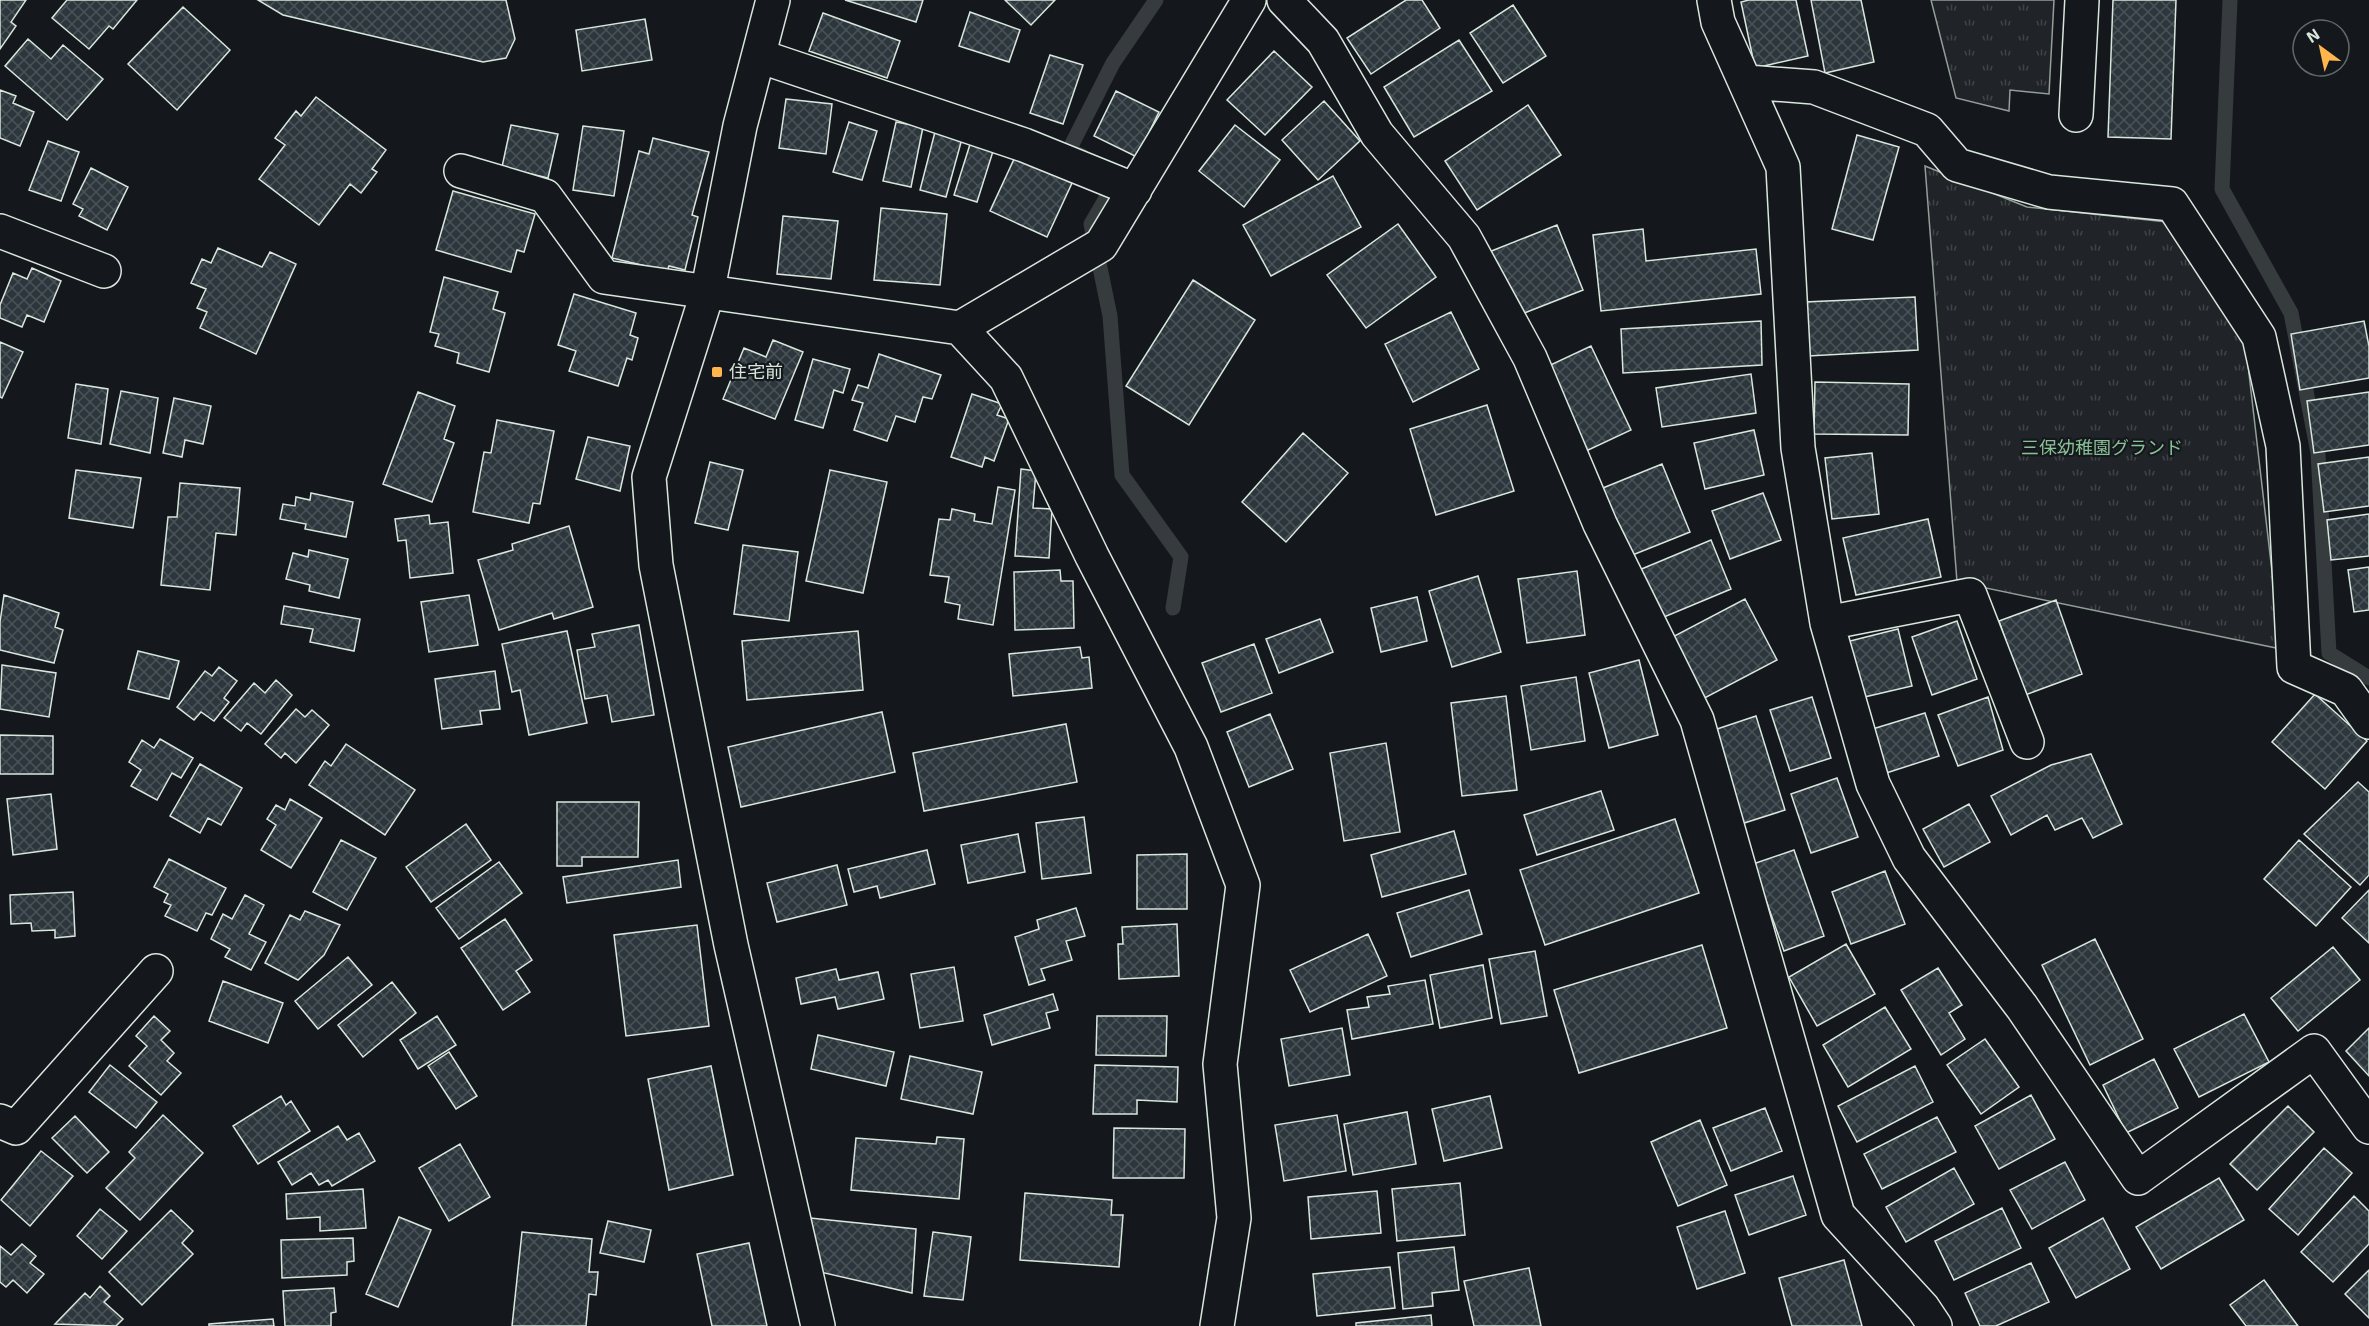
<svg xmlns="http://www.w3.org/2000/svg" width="2369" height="1326" viewBox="0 0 2369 1326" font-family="'Exo 2','Noto Sans JP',sans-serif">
  <defs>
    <pattern id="grass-tufts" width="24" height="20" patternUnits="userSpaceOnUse" patternTransform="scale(1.5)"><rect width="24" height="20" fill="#202428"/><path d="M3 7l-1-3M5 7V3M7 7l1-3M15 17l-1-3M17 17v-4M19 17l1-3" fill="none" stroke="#404447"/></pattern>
    <pattern id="building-cross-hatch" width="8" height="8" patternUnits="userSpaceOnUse" patternTransform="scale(1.5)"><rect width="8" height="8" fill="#2c363c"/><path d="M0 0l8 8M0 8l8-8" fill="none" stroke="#4a5358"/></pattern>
  </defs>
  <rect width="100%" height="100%" fill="#14181c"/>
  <path fill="url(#grass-tufts)" stroke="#939e99" stroke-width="1.5" d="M1931,0H2054L2049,94L2010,90L2009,111L1956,98Z
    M1925,166L2027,207L2167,222L2246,348L2281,649L1957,582Z"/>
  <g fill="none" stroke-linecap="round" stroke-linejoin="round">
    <path stroke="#363b3e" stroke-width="15" d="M2230,0L2222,189L2291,313L2318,453L2329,653L2369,678
      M1082,156L1069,150L1113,63L1156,0
      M1116,181L1091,224L1110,316L1122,475L1181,557L1173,608"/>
  </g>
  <path fill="url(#building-cross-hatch)" stroke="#d8e6dc" stroke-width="1.5" d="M0,0H26L11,22L16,26L0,49Z
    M67,0H137L113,29L109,26L89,49L52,18Z
    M258,0H506L515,39L506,58L483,62L283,15Z
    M845,0H923L916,22Z
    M1005,0H1055L1031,25Z
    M1406,0H1422L1440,28L1371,74L1347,38Z
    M1749,0H1796L1808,56L1755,68L1741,2Z
    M1811,0H1861L1874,62L1825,73Z
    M2113,0H2176L2171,139L2108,137Z
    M1513,5L1546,56L1503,83L1470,33Z
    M183,7L230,50L177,110L128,64Z
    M970,12L1020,30L1009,62L959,46Z
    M823,13L900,41L887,78L809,51Z
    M645,19L652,60L582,71L576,30Z
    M28,39L51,59L63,45L103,79L67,120L5,66Z
    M1459,40L1492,91L1414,137L1384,87Z
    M1274,51L1312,87L1265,135L1227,100Z
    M1050,55L1083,65L1063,124L1030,113Z
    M0,90L16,96L13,103L34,112L20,146L0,138Z
    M1116,91L1159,112L1137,157L1094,136Z
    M316,97L386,150L372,169L377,172L361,193L350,184L319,225L259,179L285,145L275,138L296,111L301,116Z
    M786,99L832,104L826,154L779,148Z
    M1324,101L1360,141L1318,180L1282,140Z
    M1528,105L1561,155L1477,210L1445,161Z
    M849,122L877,131L862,180L833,172Z
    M896,122L923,127L911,187L883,181Z
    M511,125L558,134L548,178L502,167Z
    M1235,125L1280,160L1244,207L1199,171Z
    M583,126L624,131L614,196L573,190Z
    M936,128L963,135L946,197L920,190Z
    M1857,135L1899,147L1873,240L1832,229Z
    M653,138L709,152L692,215L698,217L685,270L669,266L667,271L612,258L639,151L649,154Z
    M972,138L995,145L977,202L954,195Z
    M48,141L79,152L61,201L29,190Z
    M1015,157L1072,183L1047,237L990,211Z
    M91,168L128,187L107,230L79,216L83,209L73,204Z
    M1333,176L1361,227L1271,276L1243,225Z
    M453,191L535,214L524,252L517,250L511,272L436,250Z
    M881,208L947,214L940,285L874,280Z
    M783,216L838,221L831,279L777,274Z
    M1398,224L1436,277L1366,328L1327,275Z
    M1557,225L1583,290L1514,317L1489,252Z
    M1643,229L1646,261L1756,249L1761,294L1601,311L1593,235Z
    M218,248L262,267L270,252L296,264L256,354L200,328L207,312L197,308L206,289L191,283L202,259L211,263Z
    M32,268L61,281L44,322L27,315L22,327L0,318V305L13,273L27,279Z
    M444,277L498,292L493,309L505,313L489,372L457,363L459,353L435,346L439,334L430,332Z
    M1193,280L1255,320L1189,425L1126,386Z
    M574,294L636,313L630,335L638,338L632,360L627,358L618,386L569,371L576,351L558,345Z
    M1915,297L1918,350L1808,356L1805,302Z
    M1451,312L1479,369L1413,402L1385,344Z
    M1761,321L1762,365L1623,373L1621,329Z
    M2364,321L2369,346V378L2300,390L2291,334Z
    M773,340L803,352L775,419L723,399L744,348L766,357Z
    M0,342L23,352L2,398L0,397Z
    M1591,346L1631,430L1584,452L1544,368Z
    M879,354L941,375L932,399L923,397L915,422L896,416L887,441L854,430L863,403L852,400L858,385L868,388Z
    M813,359L850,369L843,393L834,390L823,428L795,420Z
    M1751,374L1756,413L1662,427L1656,388Z
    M1815,382L1909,384L1908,435L1814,434Z
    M76,384L108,389L101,444L68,438Z
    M121,391L158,398L150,453L110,444Z
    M418,392L455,406L444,439L454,443L432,502L383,484Z
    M2369,392V445L2314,453L2307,401Z
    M972,394L1002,404L997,415L1009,419L994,461L985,457L982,467L951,457Z
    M174,398L211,406L203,444L185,440L182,457L163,453Z
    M1487,405L1514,491L1436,515L1410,429Z
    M497,420L554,431L540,504L533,503L529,523L473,512L484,452L491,453Z
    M1754,430L1764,475L1705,489L1694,443Z
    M1303,433L1348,473L1286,542L1242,502Z
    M588,437L630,446L620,491L576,479Z
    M1872,453L1879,514L1832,519L1825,458Z
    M2369,457V506L2324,512L2318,464Z
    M710,462L743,470L728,530L695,523Z
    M1662,464L1690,532L1625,558L1598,490Z
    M1021,469L1036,471L1033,508L1052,509L1049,558L1015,556Z
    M76,470L141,478L133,528L69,518Z
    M830,470L887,482L863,593L806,581Z
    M180,483L240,488L236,535L216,533L210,590L161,585L168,517H177Z
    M998,487L1015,490L993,625L958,619L960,605L945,602L949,577L930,575L939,519L950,520L952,509L975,514L974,521L992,524Z
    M311,493L353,502L346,537L305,529L306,524L280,519L283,504L295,506L296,497L310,500Z
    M1763,493L1781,540L1730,559L1712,511Z
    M2369,514V556L2331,560L2327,520Z
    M429,515L430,524L448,522L453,573L410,578L406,540L398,541L395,519Z
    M1928,519L1941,577L1856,595L1843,538Z
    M569,526L593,607L554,619L552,613L499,630L478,560L513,550L512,544Z
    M1711,540L1731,589L1652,622L1632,573Z
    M743,545L798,552L789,621L734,614Z
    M309,550L348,559L339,598L309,591L310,585L286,579L293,553L308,557Z
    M2369,567V610L2354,612L2348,570Z
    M1060,570L1061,581H1073L1074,628L1015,630L1014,572Z
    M1577,571L1585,635L1527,643L1518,579Z
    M1478,576L1501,652L1452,667L1429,591Z
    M4,595L59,613L55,627L63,630L54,663L0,650V622Z
    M469,595L478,645L429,652L421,602Z
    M1417,597L1427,641L1381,652L1371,608Z
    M1745,599L1777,660L1695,703L1663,642Z
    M2056,600L2082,674L2025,695L1999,621Z
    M284,606L360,619L354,651L310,642L313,629L281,624Z
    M1320,619L1333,652L1279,673L1266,639Z
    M1957,621L1977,679L1932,695L1912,637Z
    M639,625L654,715L612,722L607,695L585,699L577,650L595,647L592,634Z
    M1898,629L1912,686L1860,698L1846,642Z
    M567,631L587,723L529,735L520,690L512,692L502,644Z
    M858,631L863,690L747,700L742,641Z
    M1254,644L1272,693L1221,712L1202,663Z
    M1080,647L1082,658L1089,657L1092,688L1013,696L1009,654Z
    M138,651L179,661L169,699L128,689Z
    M1639,660L1658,735L1609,748L1589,673Z
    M2,665L56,673L49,717L0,709Z
    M219,667L237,681L224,698L229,702L214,721L201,712L194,720L177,707L205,671L212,676Z
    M495,671L500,709L480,711L482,724L442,729L435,679Z
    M1576,677L1585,741L1531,750L1521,686Z
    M276,680L292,695L261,734L247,723L241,731L224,718L254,683L265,693Z
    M2315,694L2367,741L2325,789L2272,742Z
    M1506,696L1517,790L1462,796L1451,703Z
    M1812,697L1831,758L1790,771L1770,710Z
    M1988,697L2003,750L1958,766L1938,715Z
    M296,709L305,717L312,710L329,725L296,763L285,753L281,758L265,744Z
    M882,712L895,772L741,807L728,747Z
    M1925,713L1939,756L1880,775L1866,731Z
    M1270,714L1293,769L1249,787L1227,732Z
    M1756,716L1785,810L1738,825L1708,732Z
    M1066,724L1077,782L924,811L913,753Z
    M0,735L53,736V774H0Z
    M160,739L193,758L181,778L172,773L157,800L131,786L141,770L129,762L142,740L154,748Z
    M1386,743L1400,832L1344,841L1330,753Z
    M346,744L415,790L385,835L309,785L325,761L331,766Z
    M2091,754L2122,824L2093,838L2082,818L2055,830L2047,815L2011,835L1991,796L2051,765Z
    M200,764L242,788L221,825L208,818L200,833L170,816Z
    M1837,778L1858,837L1811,853L1791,794Z
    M2358,782L2369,792V875L2360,885L2304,834Z
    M1601,791L1614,830L1537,855L1524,815Z
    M51,794L57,849L13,855L7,799Z
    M290,799L322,818L291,868L261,850L276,825L267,819L276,805L285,810Z
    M557,802H639L638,857H582V866H557Z
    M1969,804L1990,842L1944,867L1923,829Z
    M1084,817L1091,873L1042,879L1036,823Z
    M1675,819L1699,893L1545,945L1520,870Z
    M466,824L491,860L431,902L406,867Z
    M1454,831L1466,874L1382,897L1371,855Z
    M1018,834L1025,872L968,883L961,845Z
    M341,840L376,858L347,910L313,892Z
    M2299,840L2351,887L2316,926L2264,879Z
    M927,850L935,884L880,898L877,886L854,892L848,869Z
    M1794,850L1824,936L1784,951L1753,864Z
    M1187,854V909H1137V855Z
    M169,859L226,888L212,915L206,913L197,931L165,916L171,905L164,902L168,894L154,887Z
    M678,860L681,887L567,903L563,877Z
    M499,862L522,893L459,939L436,908Z
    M837,865L847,905L777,922L767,883Z
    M1885,871L1905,924L1851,944L1832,892Z
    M1469,890L1482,934L1411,957L1397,913Z
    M2369,890V943L2342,918Z
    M73,892L75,936L55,938V930L32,931L31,923L11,924L10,895Z
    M245,895L264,905L249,934L266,942L251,970L225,957L230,949L211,939L223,914L232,919Z
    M1076,908L1085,936L1066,941L1072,960L1041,969L1045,980L1029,985L1015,937L1039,929L1037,920Z
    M305,911L340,925L324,955L298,980L265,963L290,915L300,920Z
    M505,919L532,960L516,971L530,992L503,1010L461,948Z
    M1177,924L1179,976L1119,979L1118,944H1123L1122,927Z
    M697,925L709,1026L626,1036L614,935Z
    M1368,934L1387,976L1310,1012L1290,970Z
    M2095,939L2143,1039L2090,1065L2042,965Z
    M1846,944L1875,994L1817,1026L1789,977Z
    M1702,945L1727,1028L1579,1073L1554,990Z
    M2333,947L2360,980L2298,1031L2271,998Z
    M1535,951L1547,1016L1501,1024L1489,959Z
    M348,957L372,985L318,1029L295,1001Z
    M1483,965L1492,1018L1440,1028L1430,975Z
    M954,967L963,1021L920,1028L911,974Z
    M1938,968L1962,1005L1949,1013L1965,1039L1941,1055L1901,990Z
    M836,969L839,980L878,972L884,999L838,1009L835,997L801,1004L796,978Z
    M1425,980L1433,1024L1352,1039L1347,1010L1369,1007L1367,997L1390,994L1388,986Z
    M223,981L283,1003L268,1043L209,1021Z
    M392,982L416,1013L363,1057L338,1025Z
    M1053,994L1058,1010L1046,1013L1050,1028L992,1045L984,1015Z
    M1885,1007L1911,1049L1848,1087L1823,1045Z
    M2244,1014L2269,1062L2199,1097L2174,1049Z
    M154,1016L170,1031L161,1040L174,1053L167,1061L181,1073L161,1095L129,1066L147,1046L136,1036Z
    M437,1016L456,1045L418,1069L400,1040Z
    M1097,1016H1167L1166,1056L1096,1055Z
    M1342,1028L1350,1075L1289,1086L1281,1039Z
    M2369,1028V1076L2346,1051Z
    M818,1035L894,1052L886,1086L811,1069Z
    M1985,1039L2019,1087L1981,1114L1947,1065Z
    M449,1052L477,1096L456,1109L428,1066Z
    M910,1056L982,1072L973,1114L901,1099Z
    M2154,1059L2178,1108L2126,1133L2103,1085Z
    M110,1065L157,1102L136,1128L89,1092Z
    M1095,1065L1178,1067L1177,1102L1137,1100V1114H1093Z
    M711,1066L733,1175L669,1190L648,1079Z
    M1915,1066L1933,1102L1857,1142L1838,1106Z
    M2031,1095L2055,1139L1999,1169L1975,1126Z
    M281,1096L286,1105L291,1101L310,1131L258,1164L233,1126Z
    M1490,1096L1502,1148L1444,1161L1432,1109Z
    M2288,1106L2314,1132L2257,1190L2230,1164Z
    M1765,1108L1782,1151L1731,1171L1713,1128Z
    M1407,1112L1416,1164L1353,1175L1344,1124Z
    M163,1115L203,1153L140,1220L106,1188L135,1158L129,1152Z
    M1337,1115L1346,1171L1284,1181L1275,1125Z
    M75,1116L109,1152L87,1173L52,1138Z
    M1937,1117L1956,1152L1882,1189L1864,1154Z
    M1700,1120L1727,1185L1678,1206L1651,1142Z
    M338,1126L347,1140L359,1133L375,1161L332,1186L328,1180L319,1185L311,1173L292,1185L278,1162Z
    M1114,1128L1185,1129L1184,1178H1113Z
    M937,1137L964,1139L959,1199L851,1190L856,1138L936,1144Z
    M460,1144L490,1197L449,1221L419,1168Z
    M2324,1148L2352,1173L2298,1235L2269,1209Z
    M41,1151L73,1176L30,1226L1,1200Z
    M2065,1162L2085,1200L2032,1229L2010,1190Z
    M1954,1168L1974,1204L1906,1242L1886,1207Z
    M1793,1176L1806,1215L1749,1235L1735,1195Z
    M2219,1178L2244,1220L2161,1269L2136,1227Z
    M1460,1183L1465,1235L1397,1241L1392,1189Z
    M363,1189L366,1228L320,1231V1217L287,1219L286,1194Z
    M1377,1191L1381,1233L1311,1239L1308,1197Z
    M1025,1193L1112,1200L1111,1215H1123L1119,1267L1020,1260Z
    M2354,1196L2369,1211V1244L2333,1282L2301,1252Z
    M2002,1208L2021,1248L1954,1280L1935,1241Z
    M100,1209L127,1231L102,1259L77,1236Z
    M171,1210L193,1231L182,1243L193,1254L142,1305L109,1272Z
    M1725,1211L1745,1273L1697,1289L1677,1227Z
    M399,1217L431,1230L398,1307L366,1294Z
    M810,1218L916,1229L912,1293L820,1272Z
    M2103,1218L2130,1269L2076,1298L2049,1248Z
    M608,1221L651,1230L644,1262L600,1253Z
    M522,1232L592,1239L589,1272H598L596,1295L589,1294L586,1326H512Z
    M933,1232L971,1237L963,1300L924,1296Z
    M353,1238L354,1261L347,1262V1275L282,1278L281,1240Z
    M749,1243L767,1326H712L697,1254Z
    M22,1244L36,1256L30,1263L44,1274L27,1293L13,1280L6,1287L0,1282V1246L11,1255Z
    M1454,1247L1459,1290L1432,1293L1433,1306L1403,1309L1398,1253Z
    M1844,1260L1862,1326H1792L1779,1278Z
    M2031,1263L2049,1302L1996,1326H1980L1965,1293Z
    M1390,1267L1395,1308L1317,1316L1313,1274Z
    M1529,1268L1541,1326H1474L1464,1281Z
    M2369,1270V1318L2345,1294Z
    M2264,1280L2298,1326H2246L2230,1305Z
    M100,1286L110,1296L104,1302L123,1319L116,1326L55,1324L85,1293L90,1298Z
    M334,1288L336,1312L331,1313V1326H285L283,1291Z
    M1431,1315L1432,1326H1356V1323Z
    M273,1319L274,1326H209V1324Z"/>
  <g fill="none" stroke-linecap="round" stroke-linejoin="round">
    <g stroke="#d8e6dc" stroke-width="36">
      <path id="minor" d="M1284,0L1323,41L1377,134L1464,237L1530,358L1600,524L1697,720L1838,1215L1923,1308L1935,1326
        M1714,0L1718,22L1783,167L1798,448L1827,623L1873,784L1909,858L2022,1007L2138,1178L2314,1051L2369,1127
        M759,56L1024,145L1135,190
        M1747,82L1814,87L1927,130L1957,165L2049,192L2172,204L2259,337L2283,446L2294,667L2346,690L2369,722
        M2076,115L2082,0
        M461,171L545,196L604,277L960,328L1006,378L1092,556L1191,747L1243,885L1220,1064L1234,1218L1217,1326
        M0,231L104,271
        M960,328L1101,245L1249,0
        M1827,623L1970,595L2027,742
        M0,1121L16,1128L156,971"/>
    </g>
    <g stroke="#d8e6dc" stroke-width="36">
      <path id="tertiary" d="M773,0L740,126L707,294L649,477L656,565L731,945L818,1326"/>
    </g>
    <use href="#minor" stroke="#14181c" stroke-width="33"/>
    <use href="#tertiary" stroke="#14181c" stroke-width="33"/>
  </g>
  <rect fill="#ffb74d" stroke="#14181c" stroke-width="2" x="711" y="366" width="12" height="12" rx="3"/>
  <g text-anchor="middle" stroke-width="4.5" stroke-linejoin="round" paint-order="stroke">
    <g font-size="18" fill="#d8e6dc" stroke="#14181c" text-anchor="start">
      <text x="729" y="378">住宅前</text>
    </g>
    <g font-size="18" fill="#8ac095" stroke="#14181c">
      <text x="2102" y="454">三保幼稚園グランド</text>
    </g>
  </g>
  <g transform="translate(2321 48) rotate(327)"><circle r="28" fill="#14181c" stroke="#626a69" stroke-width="1.5"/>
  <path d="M0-4.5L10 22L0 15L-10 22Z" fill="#ffb74d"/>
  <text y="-9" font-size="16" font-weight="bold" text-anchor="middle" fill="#d8e6dc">N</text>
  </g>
</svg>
